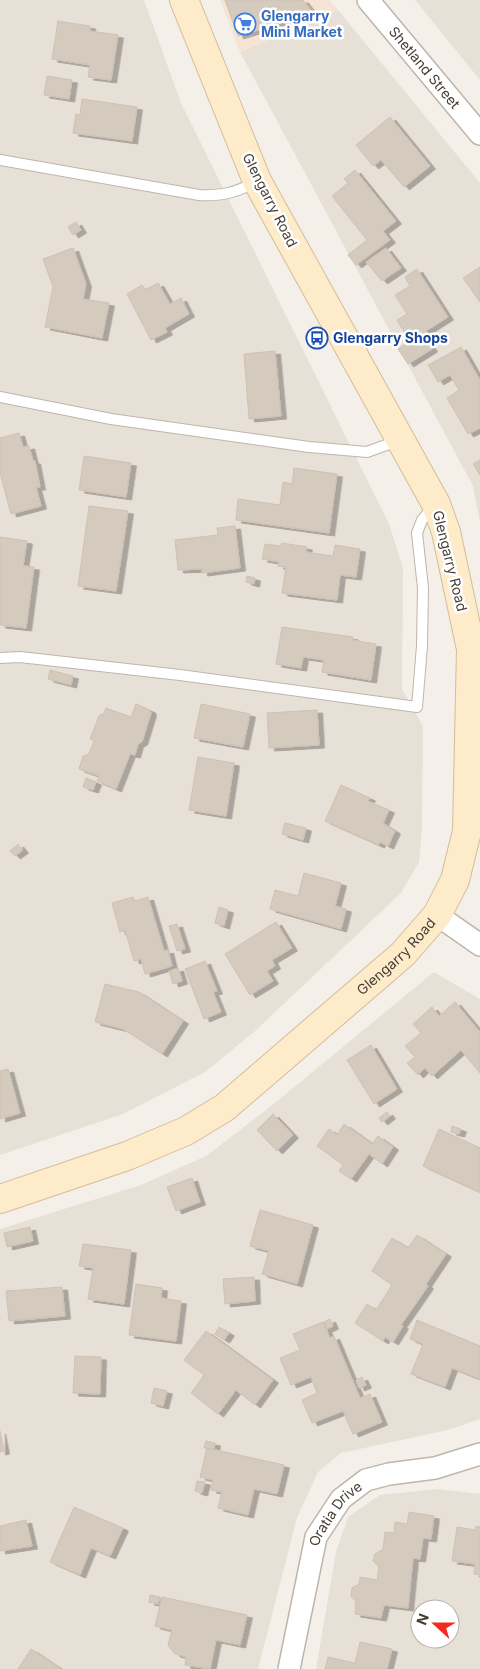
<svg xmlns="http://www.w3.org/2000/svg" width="480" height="1669" viewBox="0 0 480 1669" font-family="Inter,sans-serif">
  <defs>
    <filter id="shadow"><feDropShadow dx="5.5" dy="3" stdDeviation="0" flood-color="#0004"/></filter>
  </defs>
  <rect width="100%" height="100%" fill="#f4efe8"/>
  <path fill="#e7e0d6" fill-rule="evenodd" d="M0,0H144L181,103L389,524L403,568L402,689L423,726L422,829L419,862L401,893L254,1032L205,1072L123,1114L0,1155Z
    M415,0H480V80L433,22Z
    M338,10L480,183V522L473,486L240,52Z
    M434,972L480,999V1419L448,1430L341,1453L318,1472L297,1518L258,1669H0V1229L141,1185L206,1156L265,1111Z
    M438,1489L480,1494V1669H316L336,1552L348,1517L380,1495ZM420,1609H450V1639H420Z"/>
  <path fill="#f5e4d4" d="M220,0H329L338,10L240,52Z"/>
  <path fill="#d5cabe" stroke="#d0c1b1" filter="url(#shadow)" d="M225,0H303L313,13L238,36Z
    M58,21L90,26V31L118,35L111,80L88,77L90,65L52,59Z
    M47,76L72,80L69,99L44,95Z
    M82,99L137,107L132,141L73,133L76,114L80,115Z
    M390,117L430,166L404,187L381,160L373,166L356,145Z
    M355,170L396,221L383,231L390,240L356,265L348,255L367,240L332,196L348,183L344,179Z
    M76,222L81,230L73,235L68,227Z
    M73,248L86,284L83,299L109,303L102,338L45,327L53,287L43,259Z
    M386,248L401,268L382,281L366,262Z
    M480,267V302L463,278Z
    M417,269L448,317L426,331L428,334L425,336L432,349L408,364L398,349L410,341L397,320L407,314L395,295L410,286L405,277Z
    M158,283L170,304L181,298L189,314L165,328L167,332L151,340L127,294L142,285L145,290Z
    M461,347L480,380V428L468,434L447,398L459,390L450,375L438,382L428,365Z
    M275,351L281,416L249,419L244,354Z
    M19,433L23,447L29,446L33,461H35L40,487H36L41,506L11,514L0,473V438Z
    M84,456L131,463L126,497L79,490Z
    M480,460V475L473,464Z
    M294,468L337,474L329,533L236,520L238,499L280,505L283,482L292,484Z
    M89,506L128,511L116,591L78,586Z
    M235,526L240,568L202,573V569L178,570L175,540L218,535L217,528Z
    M0,537L27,541L23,566L34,567L26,628L0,625Z
    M282,543L307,547L306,552L333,556L335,545L360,549L356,577L340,575L337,600L282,593L286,567L278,566L279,562L262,559L265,544L281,546Z
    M247,576L255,578L254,584L246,582Z
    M282,627L353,637L352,640L376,644L371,680L322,672L324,660L303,657L301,668L276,664Z
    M50,670L73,676L71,685L48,679Z
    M136,704L150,710L151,713L142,742L138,744L135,755L130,754L116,789L97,781L99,776L79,769L83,756L89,754L94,741L90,739L99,716L104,713L106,708L131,717Z
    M201,704L250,714L243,747L194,738Z
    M317,710L319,745L269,748L267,713Z
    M198,757L234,763L226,816L189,810Z
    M86,778L96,782L93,790L83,787Z
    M341,785L370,798L368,801L389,810L383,823L395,831L388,846L380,842L379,845L325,821Z
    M285,823L306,828L303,840L282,834Z
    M18,844L23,850L15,856L10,851Z
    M304,873L341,883L335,906L346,909L341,929L270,909L275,890L298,896Z
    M133,897L135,901L148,897L164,951L168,950L172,966L145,974L141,959L134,961L125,930L120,932L112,903Z
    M219,907L228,910L224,926L215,923Z
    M276,922L292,948L272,960L275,966L267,971L273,981L250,995L225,954Z
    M177,924L185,949L177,951L169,926Z
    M205,961L217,991L213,992L221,1012L204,1019L185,969Z
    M178,968L182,981L173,984L169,971Z
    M105,984L139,992L183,1021L162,1054L123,1029L95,1022Z
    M455,1002L480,1032V1073L461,1050L432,1076L425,1068L418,1075L407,1063L415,1057L405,1046L421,1033L413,1024L432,1007L439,1016Z
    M371,1045L397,1089L374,1104L347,1060Z
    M8,1069L20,1113L0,1119V1071Z
    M387,1112L390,1116L382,1122L379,1118Z
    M273,1114L293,1135L277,1151L257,1130Z
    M344,1124L372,1144L378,1136L393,1147L382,1164L369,1154L351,1179L339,1171L343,1165L317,1146L329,1129L337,1135Z
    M452,1126L461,1129L459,1134L451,1132Z
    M439,1129L480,1148V1192L423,1166Z
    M192,1178L200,1202L176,1211L167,1187Z
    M260,1210L313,1225L297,1284L262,1274L269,1251L250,1246Z
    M30,1227L33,1241L7,1247L4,1233Z
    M417,1235L446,1254L426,1284L428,1286L401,1325L403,1326L393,1342L385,1337L383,1341L355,1323L367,1304L376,1310L392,1285L372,1271L392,1238L408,1248Z
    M83,1244L131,1250L124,1304L88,1299L93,1268L79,1266Z
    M254,1277L255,1301L225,1304L223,1279Z
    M136,1284L162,1288L161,1298L181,1301L176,1341L129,1335Z
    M62,1287L65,1316L9,1321L6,1291Z
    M330,1319L333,1326L327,1329L324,1322Z
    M417,1320L480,1346V1379L452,1368L445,1387L411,1374L423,1344L410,1339Z
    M323,1322L330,1338L334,1336L360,1398L370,1394L382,1422L353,1434L343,1411L312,1423L302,1400L317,1393L311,1377L291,1385L280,1358L300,1350L293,1334Z
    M219,1327L229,1333L224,1340L215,1334Z
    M206,1331L273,1380L255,1405L236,1390L218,1414L191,1393L204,1375L184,1360Z
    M75,1356L101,1357L100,1394L73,1393Z
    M362,1377L366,1385L359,1388L356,1380Z
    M154,1388L167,1391L163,1406L151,1403Z
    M0,1431L4,1451L0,1452Z
    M206,1441L215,1443L214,1449L204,1448Z
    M207,1448L284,1465L277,1494L254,1489L248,1515L218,1508L222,1492L211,1490L213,1480L200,1477Z
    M197,1481L205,1482L202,1493L195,1491Z
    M74,1507L123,1528L110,1556L91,1548L80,1575L50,1562Z
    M409,1512L434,1516L431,1539L423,1538L420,1559L413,1558L408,1608L384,1605L381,1618L355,1614L356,1602L351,1596L352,1588L359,1584L360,1577L377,1580L379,1567L373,1561L375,1554L383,1549L385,1532L394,1533L395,1522L407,1524Z
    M26,1520L32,1546L0,1551V1526Z
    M476,1526L480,1527V1575L474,1574L475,1564L452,1561L457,1527L475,1530Z
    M150,1595L160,1597L158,1604L149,1602Z
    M162,1597L247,1615L240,1645L216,1640L210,1669L185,1665L186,1657L175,1654L168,1645L172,1630L155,1626Z
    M412,1620L420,1622V1630L411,1628Z
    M360,1642L392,1649L387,1669H325L328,1657L355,1663Z
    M31,1649L61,1669H18Z"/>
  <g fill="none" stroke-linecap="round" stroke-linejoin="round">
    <g stroke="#bfb6ab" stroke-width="12">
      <path id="lane" d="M0,160L199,195C221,196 236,193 255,182
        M0,397L111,419L309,447L367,452L400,440
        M0,658L20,657L180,675L417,707L422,646L423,588L417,533L422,520L433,507"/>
    </g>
    <g stroke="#bfb6ab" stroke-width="24">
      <g id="street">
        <path id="s1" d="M368,0L480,134"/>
        <path d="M437,915L480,945"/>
        <path id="s2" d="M289,1669L316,1537L341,1499L366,1480L389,1474L435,1468L480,1454"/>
      </g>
    </g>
    <g stroke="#d2be99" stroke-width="30">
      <g id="secondary">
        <path id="s3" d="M0,1199L127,1156L186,1131L224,1108L403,954L437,915L455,880L467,831L471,649L446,532L436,504L257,181L184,0"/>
      </g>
    </g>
    <use href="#lane" stroke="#fff" stroke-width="10"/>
    <use href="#street" stroke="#fff" stroke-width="21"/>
    <use href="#secondary" stroke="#fdebc9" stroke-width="28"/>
  </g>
  <defs>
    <g id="supermarket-ring" transform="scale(1.125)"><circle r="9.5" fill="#fff" stroke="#3f7fe0" stroke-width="1.5"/><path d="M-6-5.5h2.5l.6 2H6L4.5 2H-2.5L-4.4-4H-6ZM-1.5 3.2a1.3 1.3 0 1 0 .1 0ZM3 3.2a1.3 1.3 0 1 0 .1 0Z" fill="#3f7fe0"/></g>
    <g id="bus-ring" transform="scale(1.125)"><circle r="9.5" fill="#fff" stroke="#1a4fb4" stroke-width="1.5"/><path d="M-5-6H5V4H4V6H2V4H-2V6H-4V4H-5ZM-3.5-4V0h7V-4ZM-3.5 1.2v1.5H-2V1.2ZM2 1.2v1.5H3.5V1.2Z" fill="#1a4fb4"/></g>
  </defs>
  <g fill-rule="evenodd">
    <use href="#supermarket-ring" x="245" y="24"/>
    <use href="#bus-ring" x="317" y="338"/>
  </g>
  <g text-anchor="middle" stroke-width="5" stroke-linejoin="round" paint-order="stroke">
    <g font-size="14" font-weight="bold" fill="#366cbe" stroke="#fff" text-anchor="start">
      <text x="261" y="21">Glengarry<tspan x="261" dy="16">Mini Market</tspan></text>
    </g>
    <g font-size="14" fill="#473f37" stroke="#fff">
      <text dy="5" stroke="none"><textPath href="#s1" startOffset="88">Shetland Street</textPath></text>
      <text transform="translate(270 200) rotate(63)" y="5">Glengarry Road</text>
      <text transform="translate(450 561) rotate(76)" y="5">Glengarry Road</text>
      <text dy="5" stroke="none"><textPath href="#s3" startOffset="472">Glengarry Road</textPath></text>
      <text dy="5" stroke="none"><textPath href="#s2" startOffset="165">Oratia Drive</textPath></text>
    </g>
    <g font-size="14" font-weight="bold" fill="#164399" stroke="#fff" text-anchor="start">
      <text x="333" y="343">Glengarry Shops</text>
    </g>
  </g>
  <g transform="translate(435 1624) rotate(291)"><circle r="24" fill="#ffffff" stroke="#b5b2af"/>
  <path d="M0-4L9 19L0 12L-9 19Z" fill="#f42b1f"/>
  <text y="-8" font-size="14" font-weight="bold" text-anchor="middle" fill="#473f37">N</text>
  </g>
</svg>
